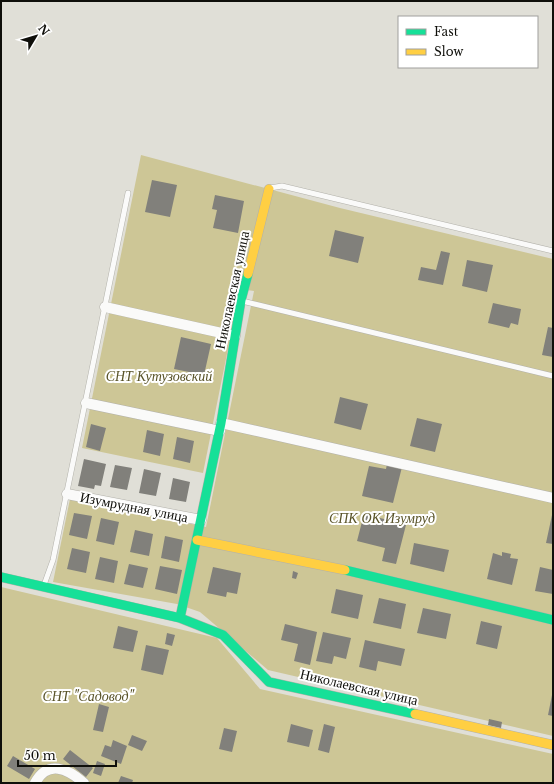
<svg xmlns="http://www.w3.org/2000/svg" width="554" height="784" viewBox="0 0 554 784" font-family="'Libre Baskerville',serif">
  <rect width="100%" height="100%" fill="#e0dfd7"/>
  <path fill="#cdc696" d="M141,155L340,208L553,259V736L268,670L200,612L177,604L53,582L70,499L206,527L254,291L240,289L203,473L82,448Z
    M1,587L217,638L260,689L553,754V783H1Z"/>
  <path fill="#81807b" d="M152,180L177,185L170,217L145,212Z
    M215,195L244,201L238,233L213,228L217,210L212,209Z
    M335,230L364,237L358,263L329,256Z
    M441,251L450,253L443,285L418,280L421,267L436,270Z
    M467,260L493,265L487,292L462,286Z
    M493,303L521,309L518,325L511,323L509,328L488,323Z
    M548,327L553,328V357L542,355Z
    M181,337L211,344L204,375L174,369Z
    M340,397L368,404L361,430L334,423Z
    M417,418L442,424L435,452L410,446Z
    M91,424L106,428L100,451L86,447Z
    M147,430L164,434L160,456L143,452Z
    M177,437L194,441L190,463L173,459Z
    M84,459L106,464L101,486L95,485L94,489L78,486Z
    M387,464L402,467L393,503L362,496L369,466L386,469Z
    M115,465L132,468L127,490L110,487Z
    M144,469L161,473L156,496L139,493Z
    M173,478L190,482L186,502L169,499Z
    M74,513L92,516L87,539L69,535Z
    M364,514L392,521L393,518L407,521L396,564L382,561L385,548L357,541Z
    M552,515H553V544L546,543Z
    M101,518L119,522L114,545L96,541Z
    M135,530L153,534L149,556L130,552Z
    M165,536L183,540L179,562L161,558Z
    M414,543L449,550L444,572L410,564Z
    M72,548L90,552L86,573L67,569Z
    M502,552L511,554L510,558L518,559L512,585L487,579L493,553L502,556Z
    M100,557L118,561L114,583L95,579Z
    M129,564L148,568L143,588L124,584Z
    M160,566L182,570L177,594L155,589Z
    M213,567L241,573L237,594L227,592L226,597L207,593Z
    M540,567L553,570V594L535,591Z
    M293,571L298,573L296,579L292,578Z
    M336,589L363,595L358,619L331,613Z
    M379,598L406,604L401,629L373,623Z
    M423,608L451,614L446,639L417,633Z
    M481,621L502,626L497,649L476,644Z
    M285,624L317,632L310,665L294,661L298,644L281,640Z
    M118,626L138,631L133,652L113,648Z
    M323,632L351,638L346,659L334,656L332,664L316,661Z
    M167,633L175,635L172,646L165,644Z
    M365,640L405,649L401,666L378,661L376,671L359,667Z
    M146,645L169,650L163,675L141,670Z
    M552,695H553V716L548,715Z
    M99,704L109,707L103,732L93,730Z
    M489,719L502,722L501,728L488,725Z
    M291,724L313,730L309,747L287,742Z
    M324,724L335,727L329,753L318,750Z
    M224,728L237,731L232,752L219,749Z
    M132,735L147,741L142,751L128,745Z
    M113,740L127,746L121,764L101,756L105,745L111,747Z
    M70,750L93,768L86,777L63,759Z
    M13,756L35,769L29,779L7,766Z
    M97,761L105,764L101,776L93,773Z
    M121,776L133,780L132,783H118Z"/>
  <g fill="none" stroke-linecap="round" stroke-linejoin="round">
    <g stroke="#b2b1aa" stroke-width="6">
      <path id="lane" d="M270,188L282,186L553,251
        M242,301L553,376
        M44,585L53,560L128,193"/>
    </g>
    <g stroke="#b2b1aa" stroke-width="11">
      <path id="street" d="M105,307L235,336
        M86,403L220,431
        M221,423L553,498
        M67,494L201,520
        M35,783C48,759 68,769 84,783"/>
    </g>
    <g stroke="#b2b1aa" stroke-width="10">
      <path id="fast" d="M345,570L553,620
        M1,577L180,618L221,423L241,300L248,274
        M180,618L223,635L269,682L415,714"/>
    </g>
    <g stroke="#b2b1aa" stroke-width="10">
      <path id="slow" d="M248,274L269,189
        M197,540L345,570
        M415,714L553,745"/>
    </g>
    <use href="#lane" stroke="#fafaf9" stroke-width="5"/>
    <use href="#street" stroke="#fafaf9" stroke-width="10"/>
    <use href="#fast" stroke="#16e098" stroke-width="9"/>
    <use href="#slow" stroke="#ffcf43" stroke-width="9"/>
  </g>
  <g text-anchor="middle" stroke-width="4" stroke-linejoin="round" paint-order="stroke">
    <g font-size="14" fill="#0f0f0a" stroke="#fff">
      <text transform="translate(232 290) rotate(-78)" y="5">Николаевская улица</text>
      <text transform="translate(134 507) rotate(11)" y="5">Изумрудная улица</text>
      <text transform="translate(359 687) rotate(13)" y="5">Николаевская улица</text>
    </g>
    <g font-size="14" font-style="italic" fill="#595328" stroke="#fff">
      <text x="159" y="381">СНТ Кутузовский</text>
      <text x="382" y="523">СПК ОК Изумруд</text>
      <text x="88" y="701">СНТ "Садовод"</text>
    </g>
  </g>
  <rect width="554" height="784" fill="none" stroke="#0f0f0a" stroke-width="4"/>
  <rect x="398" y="16" width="140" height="52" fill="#ffffff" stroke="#9f9f9d"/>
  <rect x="406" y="29" width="20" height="6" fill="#16e098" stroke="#9f9f9d"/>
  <text x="434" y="36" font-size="12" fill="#0f0f0a">Fast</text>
  <rect x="406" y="49" width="20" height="6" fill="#ffcf43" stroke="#9f9f9d"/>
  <text x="434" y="56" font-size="12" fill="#0f0f0a">Slow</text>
  <g transform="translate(36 36) rotate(52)" stroke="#ffffff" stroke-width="3" paint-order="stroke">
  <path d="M0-3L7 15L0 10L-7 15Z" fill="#0f0f0a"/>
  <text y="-6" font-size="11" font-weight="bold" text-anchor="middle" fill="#0f0f0a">N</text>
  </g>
  <path d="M18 760v6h98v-6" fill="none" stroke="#0f0f0a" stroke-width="2"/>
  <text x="24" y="760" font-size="12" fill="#0f0f0a" stroke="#ffffff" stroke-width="3" paint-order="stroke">50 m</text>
</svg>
